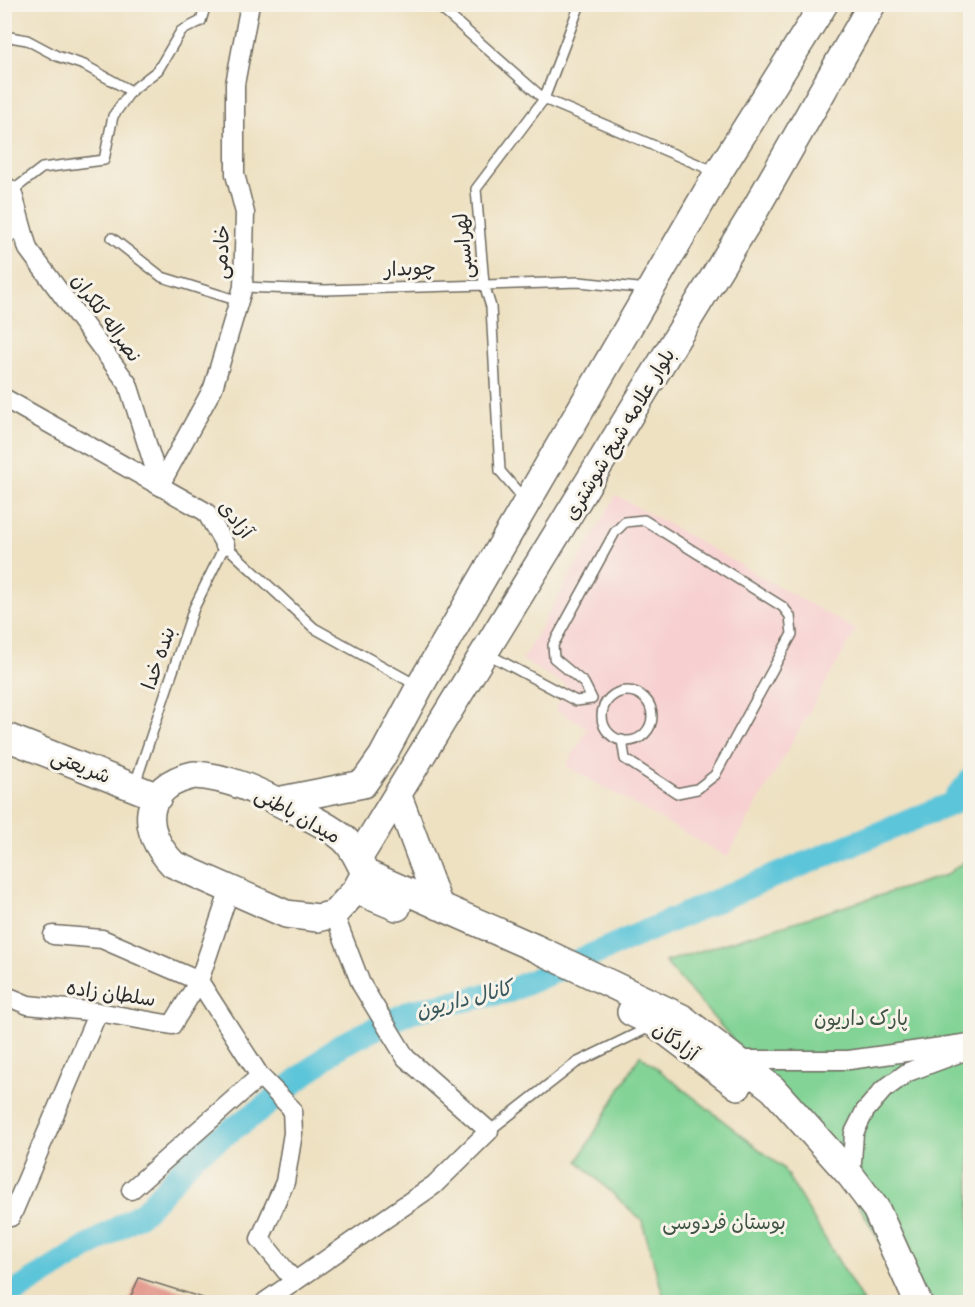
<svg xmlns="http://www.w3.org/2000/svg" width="975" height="1307" viewBox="0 0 975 1307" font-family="Pangolin,'Playpen Sans Arabic',sans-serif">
  <rect width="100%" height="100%" fill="#f7f3e8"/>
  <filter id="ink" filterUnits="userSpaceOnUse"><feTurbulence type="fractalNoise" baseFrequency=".0167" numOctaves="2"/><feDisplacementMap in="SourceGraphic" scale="12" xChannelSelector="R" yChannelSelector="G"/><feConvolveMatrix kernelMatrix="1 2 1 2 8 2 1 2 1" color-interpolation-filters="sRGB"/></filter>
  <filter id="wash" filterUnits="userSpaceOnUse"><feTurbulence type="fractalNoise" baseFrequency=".008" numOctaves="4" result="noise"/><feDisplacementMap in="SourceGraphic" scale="24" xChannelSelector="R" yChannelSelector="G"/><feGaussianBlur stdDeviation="1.35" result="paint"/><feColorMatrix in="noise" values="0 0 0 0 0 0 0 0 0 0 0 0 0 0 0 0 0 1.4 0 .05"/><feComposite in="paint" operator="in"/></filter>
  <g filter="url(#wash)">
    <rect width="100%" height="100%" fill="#eee1c2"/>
    <path fill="#f7cfd0" d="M616,495L856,630L727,857L566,766L588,728L555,709L567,686L522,660Z"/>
    <path fill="#82d395" stroke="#567f60" stroke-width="1.5" d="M970,857V1302H915L823,1143L665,962L946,875Z
      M640,1055L783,1168L863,1302H665L642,1221L578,1161Z"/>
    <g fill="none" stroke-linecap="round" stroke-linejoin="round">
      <path stroke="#5dc5d9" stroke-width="24" d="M4,1299L145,1211L195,1155L259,1111L341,1045L412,1011L509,991L757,883L951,804L970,781"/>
    </g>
    <g id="blocks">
      <path fill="#e19387" d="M139,1278L203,1298L198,1302H128Z"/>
    </g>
  </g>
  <g filter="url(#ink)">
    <use href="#blocks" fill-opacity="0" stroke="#6f6b60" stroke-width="1.5"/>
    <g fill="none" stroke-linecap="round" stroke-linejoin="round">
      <g stroke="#6f6b60" stroke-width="12">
        <path id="lane" d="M436,4L544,99L716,172
          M4,36L27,40L57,56L84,65L131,91
          M12,191L42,168L104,160L113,116L131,91L158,70L181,31L201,21L206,4
          M112,238L162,277L239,301
          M4,245L21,224
          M243,287L325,290L579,282L648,289
          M524,499L500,471L491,307L484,284L476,189L544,99L580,4
          M486,653L576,701L592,699L584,683L554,658L553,645L615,532L625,522L644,520L783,607L790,616L792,634L715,775L697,789L677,793L625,759L622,740
          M602 716a25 25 0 1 1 50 0a25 25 0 1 1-50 0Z
          M135,784L194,608L225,545L314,628L418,686
          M489,1131L576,1063L650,1027"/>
      </g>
      <g stroke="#6f6b60" stroke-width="21">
        <path id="street" d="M4,185L12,191L28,249L128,384L160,485
          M4,398L206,512L225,545
          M160,485L213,388L243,287L245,213L235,174V84L250,4
          M53,935L102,939L199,981L260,1076L292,1109L293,1133L285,1182L260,1239L294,1281
          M4,995L28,1005L98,1012L172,1025L199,981L230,889
          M734,1060H849L970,1043
          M851,1176L854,1133L865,1111L883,1090L908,1072L962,1052
          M131,1190L260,1076
          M11,1217L98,1012
          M265,1302L434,1185L489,1131L406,1058L361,984L334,914"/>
      </g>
      <g stroke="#6f6b60" stroke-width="30">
        <path id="secondary" d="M4,736L158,797
          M194,775C230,777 259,792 290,808C308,816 327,825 343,838C353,846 359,861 365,873L356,890L334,914L318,918L286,914L173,864C139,829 142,786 194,775Z
          M398,796L439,906
          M277,801L363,784L382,757L420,686L718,173L824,4
          M358,859L752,215L872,4
          M365,873L535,948L682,1018L773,1089L851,1176L876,1209L918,1302
          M356,890L397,907
          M631,1012L656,1024L738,1086"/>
      </g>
      <use href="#lane" stroke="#fff" stroke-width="9"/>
      <use href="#street" stroke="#fff" stroke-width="18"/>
      <use href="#secondary" stroke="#fff" stroke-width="27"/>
    </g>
  </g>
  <g text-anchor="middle" stroke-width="6" stroke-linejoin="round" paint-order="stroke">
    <g font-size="20" fill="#2b2b2b" stroke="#f7f3e8">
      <text transform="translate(463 246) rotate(-95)" y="7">لهراسبی</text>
      <text transform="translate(221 252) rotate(-88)" y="7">خادمی</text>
      <text transform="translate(410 268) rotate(-2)" y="7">چوبدار</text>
      <text transform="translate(107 318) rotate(54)" y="7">نصراله کلکران</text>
      <text transform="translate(619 434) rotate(-59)" y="7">بلوار علامه شیخ شوشتری</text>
      <text transform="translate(236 519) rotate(52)" y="7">آزادی</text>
      <text transform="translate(158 658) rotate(-71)" y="7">بنده خدا</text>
      <text transform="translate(81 766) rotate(21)" y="7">شریعتی</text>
      <text transform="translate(298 815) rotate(29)" y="7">میدان باطنی</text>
      <text transform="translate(111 993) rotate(8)" y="7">سلطان زاده</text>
      <text transform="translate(676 1041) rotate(36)" y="7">آزادگان</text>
    </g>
    <g font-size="20" fill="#415546" stroke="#f7f3e8">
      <text x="861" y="1025">پارک داریون</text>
      <text x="724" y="1229">بوستان فردوسی</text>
    </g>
    <g font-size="21" font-style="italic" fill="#3a595f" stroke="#f7f3e8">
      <text transform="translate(464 999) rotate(-14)" y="7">کانال داریون</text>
    </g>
  </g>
  <rect width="975" height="1307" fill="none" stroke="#f7f3e8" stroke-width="24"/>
</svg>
